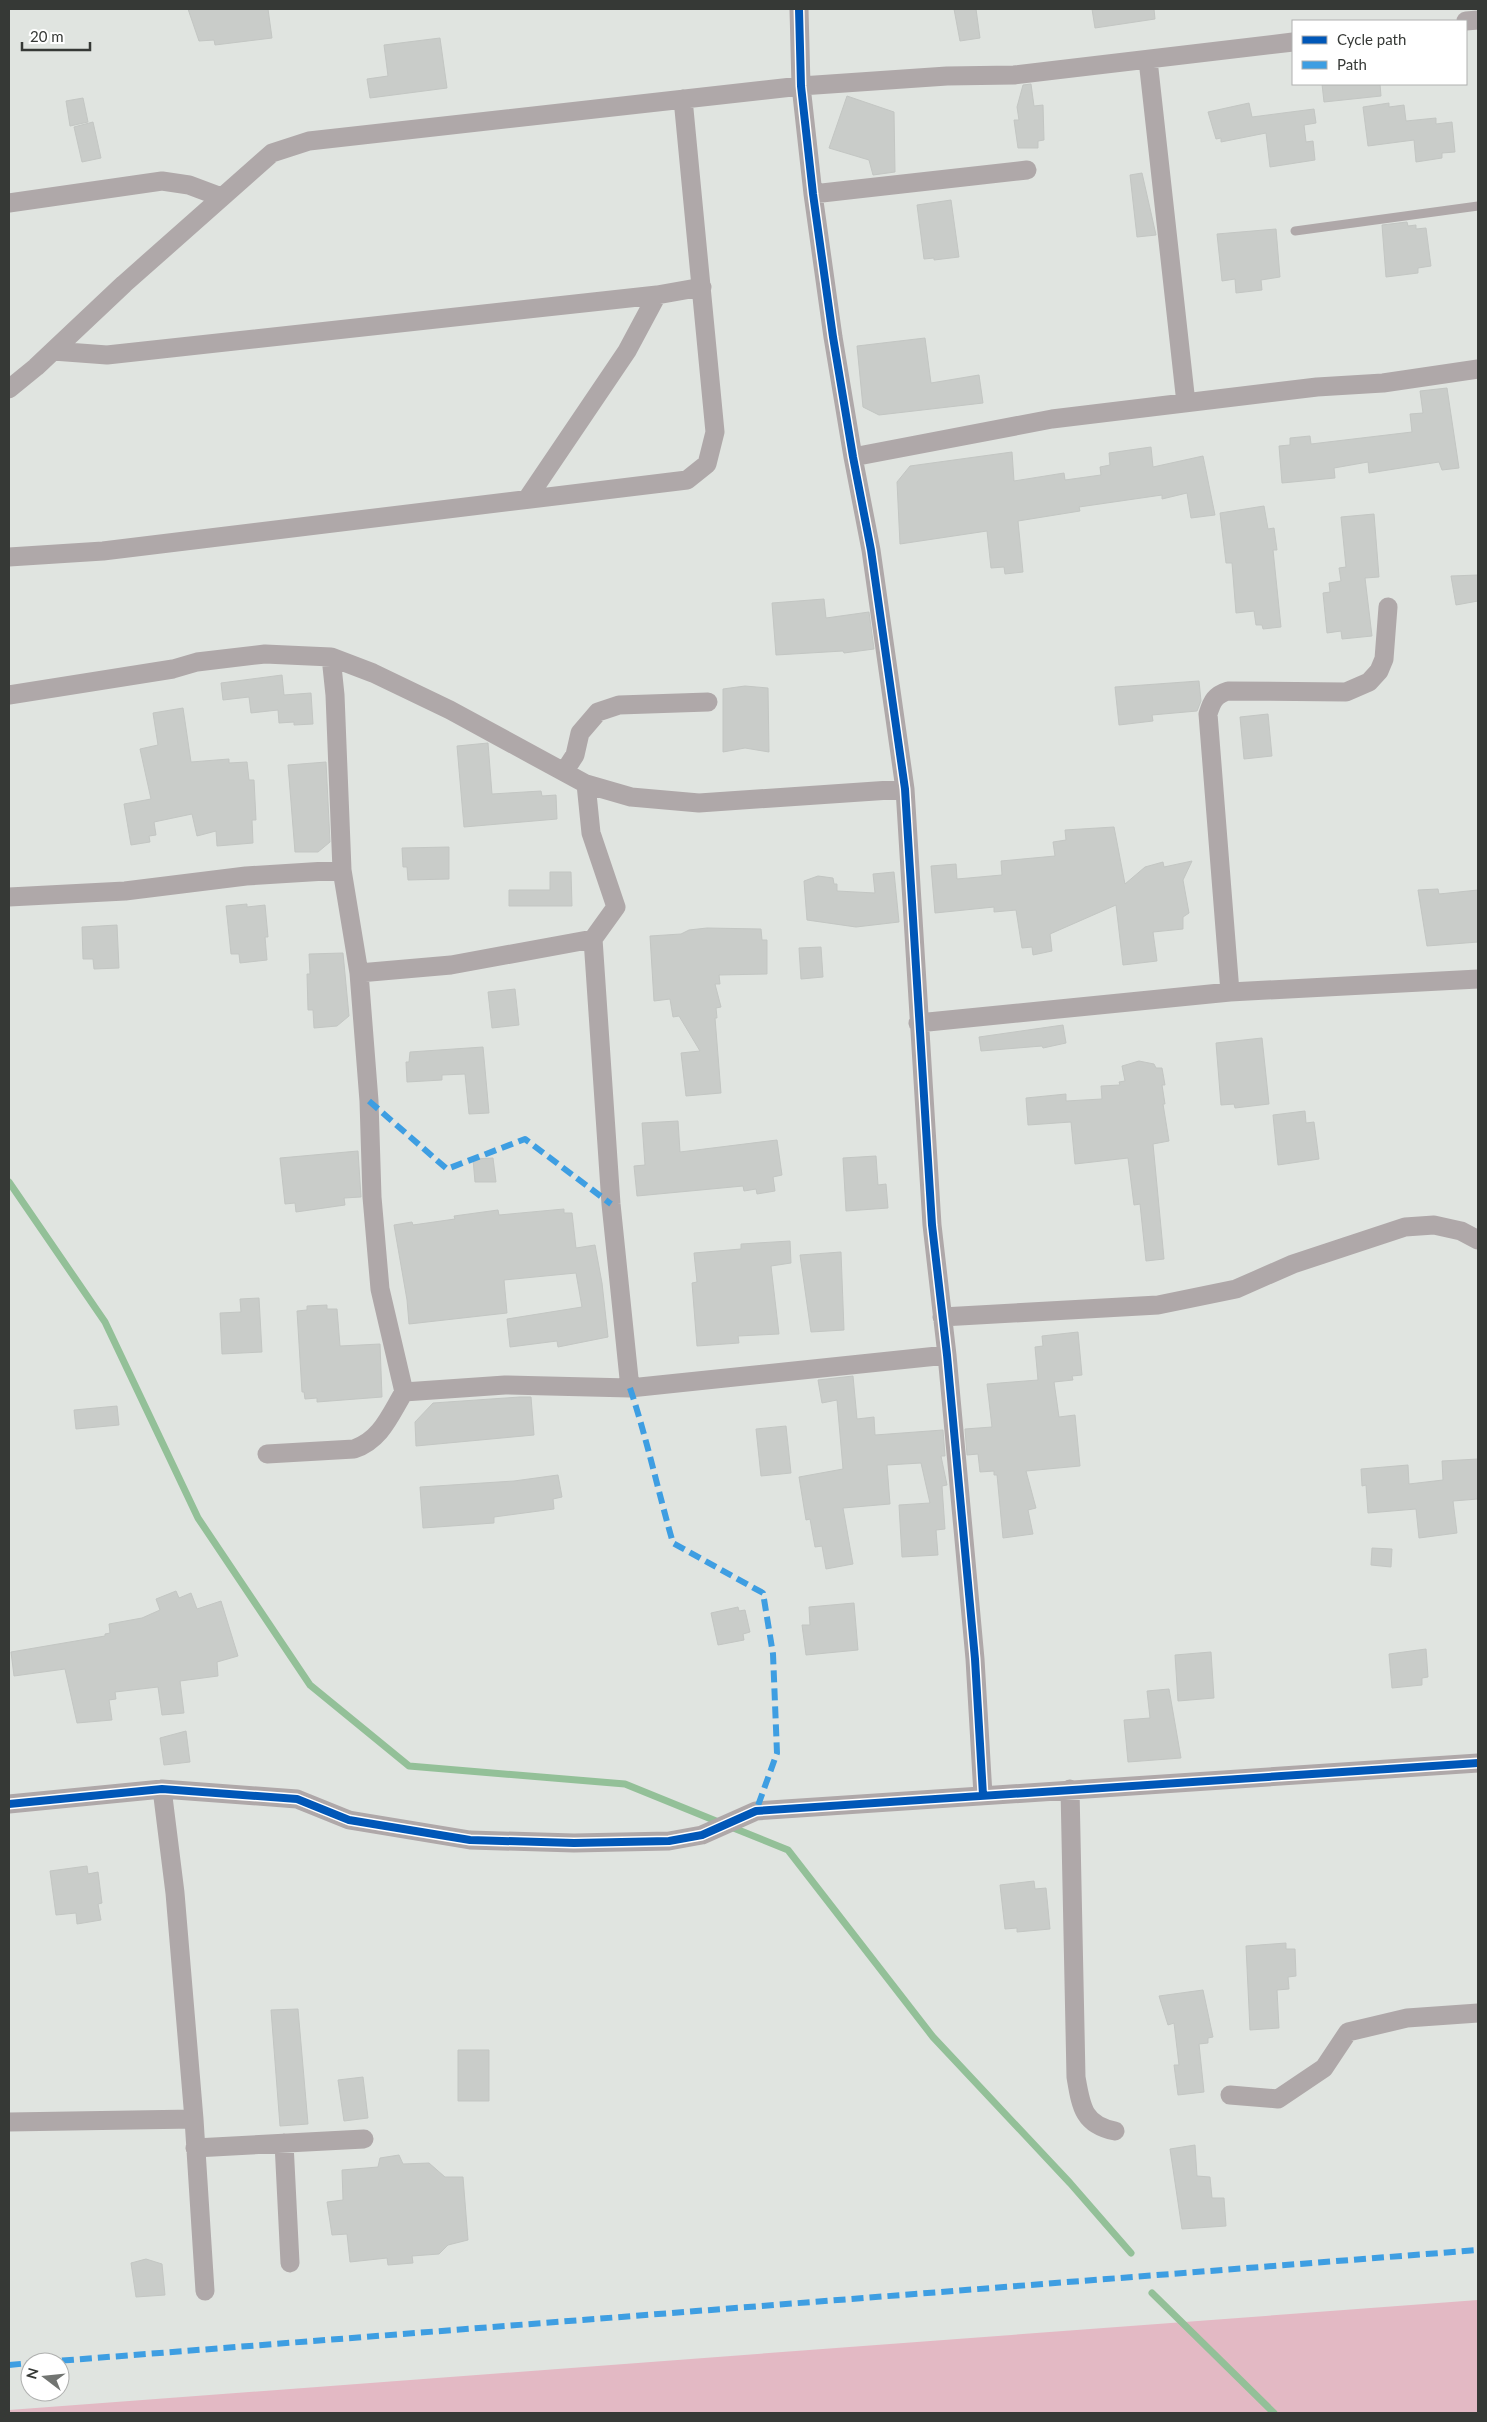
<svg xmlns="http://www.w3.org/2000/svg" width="1487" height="2422" viewBox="0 0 1487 2422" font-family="Lato,sans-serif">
  <rect width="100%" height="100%" fill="#e0e4e0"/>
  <path fill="#e3b9c4" d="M1478,2300V2413H9V2410Z"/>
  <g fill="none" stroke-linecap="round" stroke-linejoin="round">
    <path stroke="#93c098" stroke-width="7" d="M9,1182L105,1322L198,1518L310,1685L409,1766L625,1784L721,1823
      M731,1827L788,1850L933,2037L1070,2183L1131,2253
      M1152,2293L1274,2413"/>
  </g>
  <path fill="#c9ccc9" stroke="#c3c6c3" d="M188,9H268L272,38L215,45L214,40L199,41Z
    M954,9H976L980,38L960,41Z
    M1092,9H1154L1155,19L1095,28Z
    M440,38L447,88L370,98L367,79L388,76L384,45Z
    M1031,84L1034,106L1043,105L1044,140L1038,141V148H1018L1014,120H1019L1017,107L1023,85Z
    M1322,84H1380L1381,96L1324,102Z
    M847,96L894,112L895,172L873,175L869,160L829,148Z
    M83,98L88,122L70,126L66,101Z
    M1249,103L1252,117L1314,109L1316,123L1304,125L1306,142L1313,141L1315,160L1270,167L1266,133L1221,142V138L1216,139L1208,112Z
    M1389,103V107L1404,105L1406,121L1436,118V124L1452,122L1455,152L1442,153V158L1416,162L1414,140L1368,146L1363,107Z
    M93,122L101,158L82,162L74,127Z
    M1142,173L1156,235L1137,237L1130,175Z
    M951,200L959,257L934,260V258L924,259L917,205Z
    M1407,222L1408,226L1416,225V229L1426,228L1431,266L1418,268V273L1386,277L1382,225Z
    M1276,229L1280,277L1261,280L1262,290L1236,293L1235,279L1222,281L1217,234Z
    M925,338L931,383L979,375L983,403L879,415L863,407L857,346Z
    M1447,388L1459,468L1442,470L1439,462L1369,473L1368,462L1334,468L1335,478L1282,483L1279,446L1290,445V438L1310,436L1311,444L1412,432L1410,414L1423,413L1420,391Z
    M1151,447L1153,467L1203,456L1215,515L1191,518L1187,493L1162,499V495L1079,507L1080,511L1018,521L1023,572L1005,574L1004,567L991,568L987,531L900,544L897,482L910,466L1012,452L1014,481L1064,473L1065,480L1101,475L1100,467L1110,465L1109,453Z
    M1264,506L1268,529L1274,528L1277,550H1273L1281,627L1263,629L1262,625H1256L1254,611L1236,613L1232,563H1226L1220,513Z
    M1374,514L1379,577L1365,578L1372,636L1342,639L1341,631L1327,633L1323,593L1330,592L1329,583L1341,581L1339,568L1346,567L1341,517Z
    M1478,575V601L1456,605L1451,576Z
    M824,599L826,618L869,612L874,649L844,653L843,651L776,655L772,603Z
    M282,675L284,695L311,693L313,724L294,725V722L279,723L278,710L251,713L249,697L223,700L221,683Z
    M1199,681L1201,701L1197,711L1152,715L1153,721L1119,725L1115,687Z
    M745,686L768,688L769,752L745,748L723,752V689Z
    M183,708L191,762L229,759V763L247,762L249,780H254L256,820H252L253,843L217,846L216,831L197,836L192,814L154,822L156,835L149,836L150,842L131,845L124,804L151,799L140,749L158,745L153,713Z
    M1268,714L1272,756L1244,759L1240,717Z
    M488,743L492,794L541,791L542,796L556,795L557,819L464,827L457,746Z
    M326,762L330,842L318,852H295L288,765Z
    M1114,827L1125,884L1145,867L1163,862L1164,867L1192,861L1183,880L1189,913L1183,917V929L1153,932L1157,961L1123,965L1116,905L1050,934L1052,951L1033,955L1032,947L1022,948L1016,910L994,912V907L935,913L931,866L956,864L957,879L1002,875L1001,861L1055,856L1053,842L1066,840L1065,830Z
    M449,847V879L408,880L407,867H403L402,848Z
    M550,872H571L572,906H509V890H550Z
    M894,872L899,922L856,927L807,920L804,881L818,876L833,878L834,884H837V891L875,893L873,874Z
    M1438,889L1439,894L1478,890V942L1427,946L1418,890Z
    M247,904V907L265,905L268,937H265L267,960L240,963L239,954H231L226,906Z
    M117,925L119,968L94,969L93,959H83L82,927Z
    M707,928L761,929L762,940H767V974L719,975L720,984H715L721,1007L716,1008L717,1018H715L721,1093L686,1096L681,1053L700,1051L679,1016L673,1017L670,999L654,1001L650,936L681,934L689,930Z
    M821,947L823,977L801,979L799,948Z
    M343,953L349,1016L337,1026L314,1028L313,1010H308L307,974H310L309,954Z
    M515,989L519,1025L492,1028L488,992Z
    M1063,1025L1066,1043L1043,1048L1042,1046L981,1051L979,1037Z
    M1262,1038L1269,1104L1235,1108L1234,1104L1221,1105L1216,1043Z
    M483,1047L489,1113L469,1114L465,1074L442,1075V1080L407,1082L406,1062H409L410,1052Z
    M1139,1061L1154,1064L1156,1068H1162L1165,1085H1162L1165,1104H1163L1169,1141L1153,1144L1164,1259L1146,1261L1140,1204L1134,1205L1128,1158L1075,1164L1071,1122L1028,1125L1026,1098L1066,1094V1101L1102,1099L1101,1086L1120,1085L1119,1082L1125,1081L1122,1066Z
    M1305,1111L1306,1123L1314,1122L1319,1159L1278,1165L1273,1115Z
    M678,1121L680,1152L777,1140L782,1175L773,1177L775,1191L757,1194L756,1189L744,1191L743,1186L637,1196L634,1166L645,1165L642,1123Z
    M358,1151L361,1197L344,1198L345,1205L296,1212L295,1203L285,1204L280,1158Z
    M876,1156L878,1185L886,1184L888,1208L846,1211L843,1158Z
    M493,1158L496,1182H475L473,1159Z
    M564,1209V1213H572L576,1248L595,1245L602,1283L608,1337L558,1347L557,1341L510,1347L507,1319L582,1307L576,1273L504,1280L507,1313L409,1324L407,1300L394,1225L412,1222L413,1225L455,1219L454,1216L498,1210L499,1215Z
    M790,1241L791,1263L771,1266L779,1334L738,1336L739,1343L697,1346L692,1283L697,1282L694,1253L741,1249V1244Z
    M841,1252L844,1330L811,1332L800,1255Z
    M259,1298L262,1352L222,1354L220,1313L241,1312L240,1299Z
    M327,1305V1309H337L340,1346L380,1344L382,1397L317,1402V1398L305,1399L304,1392H302L297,1311L307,1310V1306Z
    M1078,1332L1082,1375L1072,1376L1073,1380L1054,1382L1059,1417L1075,1415L1080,1466L1026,1471L1036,1508L1028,1510L1033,1534L1003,1538L997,1475H994V1471L980,1472L978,1454L967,1455L965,1429L992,1427L987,1384L1038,1380L1035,1347L1043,1346L1042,1336Z
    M853,1376L857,1419L874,1417L875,1435L943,1430L945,1456H941L947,1485L942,1486L945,1529L936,1530L938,1555L902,1557L899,1505L930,1503L921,1463L887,1465L890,1504L843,1508L853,1564L826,1569L822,1546L815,1547L810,1519L806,1520L799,1477L843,1469L837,1400L822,1403L818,1380Z
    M520,1397H531L534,1435L416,1446L415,1422L433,1403Z
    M117,1406L119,1425L76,1429L74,1410Z
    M786,1426L791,1473L761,1476L756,1429Z
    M1478,1459V1499L1453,1501L1457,1533L1419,1538L1416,1509L1368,1513L1366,1485L1362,1486L1361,1469L1408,1465L1409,1484L1443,1480L1442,1461Z
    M558,1475L562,1497L553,1499L554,1509L494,1517V1523L423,1528L420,1487L514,1481Z
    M1372,1548L1392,1549L1391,1567L1371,1565Z
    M176,1591L179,1598L191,1593L197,1609L221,1601L238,1656L217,1662L218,1676L180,1681L184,1713L162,1715L158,1687L115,1692L116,1699L109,1700L112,1720L77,1723L65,1669L14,1676L11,1652L105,1636V1634L110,1633L109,1624L142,1618L160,1610L156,1599Z
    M854,1603L858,1650L806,1655L802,1625H810L809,1607Z
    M738,1607L739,1611L745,1610L750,1632L743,1634L744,1640L718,1645L711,1613Z
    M1426,1649L1428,1677L1422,1678V1685L1392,1688L1389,1654Z
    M1211,1652L1214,1698L1178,1701L1175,1655Z
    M1169,1689L1181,1758L1128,1762L1124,1720L1150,1718L1147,1691Z
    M186,1731L190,1762L164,1765L160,1738Z
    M87,1866L88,1874L98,1872L102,1903L98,1904L101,1920L77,1924L76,1913L56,1915L50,1871Z
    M1034,1881L1035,1889L1046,1888L1050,1929L1017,1932V1928L1005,1929L1000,1885Z
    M1286,1943V1949H1295L1296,1976L1288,1977L1289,1989L1277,1990L1279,2028L1250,2030L1246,1946Z
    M1203,1990L1213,2037L1208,2038V2043L1199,2044L1204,2092L1178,2095L1174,2065H1179L1174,2023L1168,2025L1159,1996Z
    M298,2009L308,2124L280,2126L271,2010Z
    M458,2050H489V2101H458Z
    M363,2077L368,2118L344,2121L338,2080Z
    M1195,2145L1197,2176L1210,2177L1212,2198H1224L1226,2226L1182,2229L1170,2149Z
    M399,2155L403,2164L429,2163L445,2177H463L468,2240L448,2245L439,2254L412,2256L413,2263L388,2265L387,2258L350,2262L347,2234L332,2235L327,2202L343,2200L342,2170L378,2167L380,2158Z
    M146,2259L162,2264L165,2295L136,2297L131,2263Z"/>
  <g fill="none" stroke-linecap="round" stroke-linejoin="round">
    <path stroke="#afa8a9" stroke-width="9" d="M1295,231L1478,206"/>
    <path stroke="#afa8a9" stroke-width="19" d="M799,9L801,86L813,194L833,337L853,457L871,550L905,789L932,1225L947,1355L975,1659L983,1795
      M1466,21L1478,20
      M1148,60L1186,403
      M813,194L1027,170
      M9,203L162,181L189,185L221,197
      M657,295L702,287
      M53,351L107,355L657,295L627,351L527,499
      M9,389L36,367L124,284L272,153L309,141L801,86L947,76L1014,75L1293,42
      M853,457L1052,419L1317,387L1383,383L1478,369
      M9,557L103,551L687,480L707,464L715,432L683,99
      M331,657L335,695L342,870L359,973
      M9,695L173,669L197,662L265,654L331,657L373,673L450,710L586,784L631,797L699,803L905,789
      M564,772L575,755L580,733L598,712L619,705L708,702
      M586,784L591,833L616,907L593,939L611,1204L630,1388
      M9,897L125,891L246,876L342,870
      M593,939L451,965L359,973L369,1101L372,1197L380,1289L404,1392L505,1385L630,1388L947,1355
      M1230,992L1208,714C1212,701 1215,695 1228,691L1346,692L1369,682L1379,671L1384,659L1388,607
      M918,1023L1230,992L1478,979
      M942,1317L1158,1305L1236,1289L1293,1264L1405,1227L1434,1225L1461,1231L1478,1240
      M267,1454L354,1449C381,1440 390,1415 404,1392
      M1070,1789L1076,2077C1081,2106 1083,2125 1115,2131
      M9,1804L162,1789L297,1799L349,1820L470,1840L574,1843L669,1841L702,1835L756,1811L1478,1763
      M1230,2095L1278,2099L1324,2068L1348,2032L1407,2018L1478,2013
      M194,2119L205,2291
      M9,2122L194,2119L175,1893L162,1789
      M284,2143L290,2263
      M195,2148L364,2139"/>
    <path stroke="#3e9ee2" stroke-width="6" stroke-dasharray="12 6" stroke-linecap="butt" d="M369,1101L447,1169L525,1139L611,1204
      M630,1388C647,1439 658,1491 673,1543L763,1593L773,1654L777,1753L756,1811
      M44,2362L1478,2250
      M9,2365L30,2363"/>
    <g stroke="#fff" stroke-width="11">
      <path id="cycleway" d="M799,9L801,86L813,194L833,337L853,457L871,550L905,789L932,1225L947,1355L975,1659L983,1795
        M9,1804L162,1789L297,1799L349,1820L470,1840L574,1843L669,1841L702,1835L756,1811L1478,1763"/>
    </g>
    <use href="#cycleway" stroke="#0057b8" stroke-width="8"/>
  </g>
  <rect width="1487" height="2422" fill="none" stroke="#363936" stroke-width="20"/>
  <rect x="1292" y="20" width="175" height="65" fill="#ffffff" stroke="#afb0af"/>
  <rect x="1302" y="36" width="25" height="8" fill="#0057b8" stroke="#afb0af"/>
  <text x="1337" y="45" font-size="15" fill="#363936">Cycle path</text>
  <rect x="1302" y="61" width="25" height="8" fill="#3e9ee2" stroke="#afb0af"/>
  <text x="1337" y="70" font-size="15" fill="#363936">Path</text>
  <g transform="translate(45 2377) rotate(286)"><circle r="24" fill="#ffffff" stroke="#afb0af"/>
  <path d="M0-4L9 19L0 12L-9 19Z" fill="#727572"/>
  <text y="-8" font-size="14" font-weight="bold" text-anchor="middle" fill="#363936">N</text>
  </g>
  <path d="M22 42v8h68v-8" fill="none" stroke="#363936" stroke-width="2.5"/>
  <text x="30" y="42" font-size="15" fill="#363936" stroke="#ffffff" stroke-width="4" paint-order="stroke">20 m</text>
</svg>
